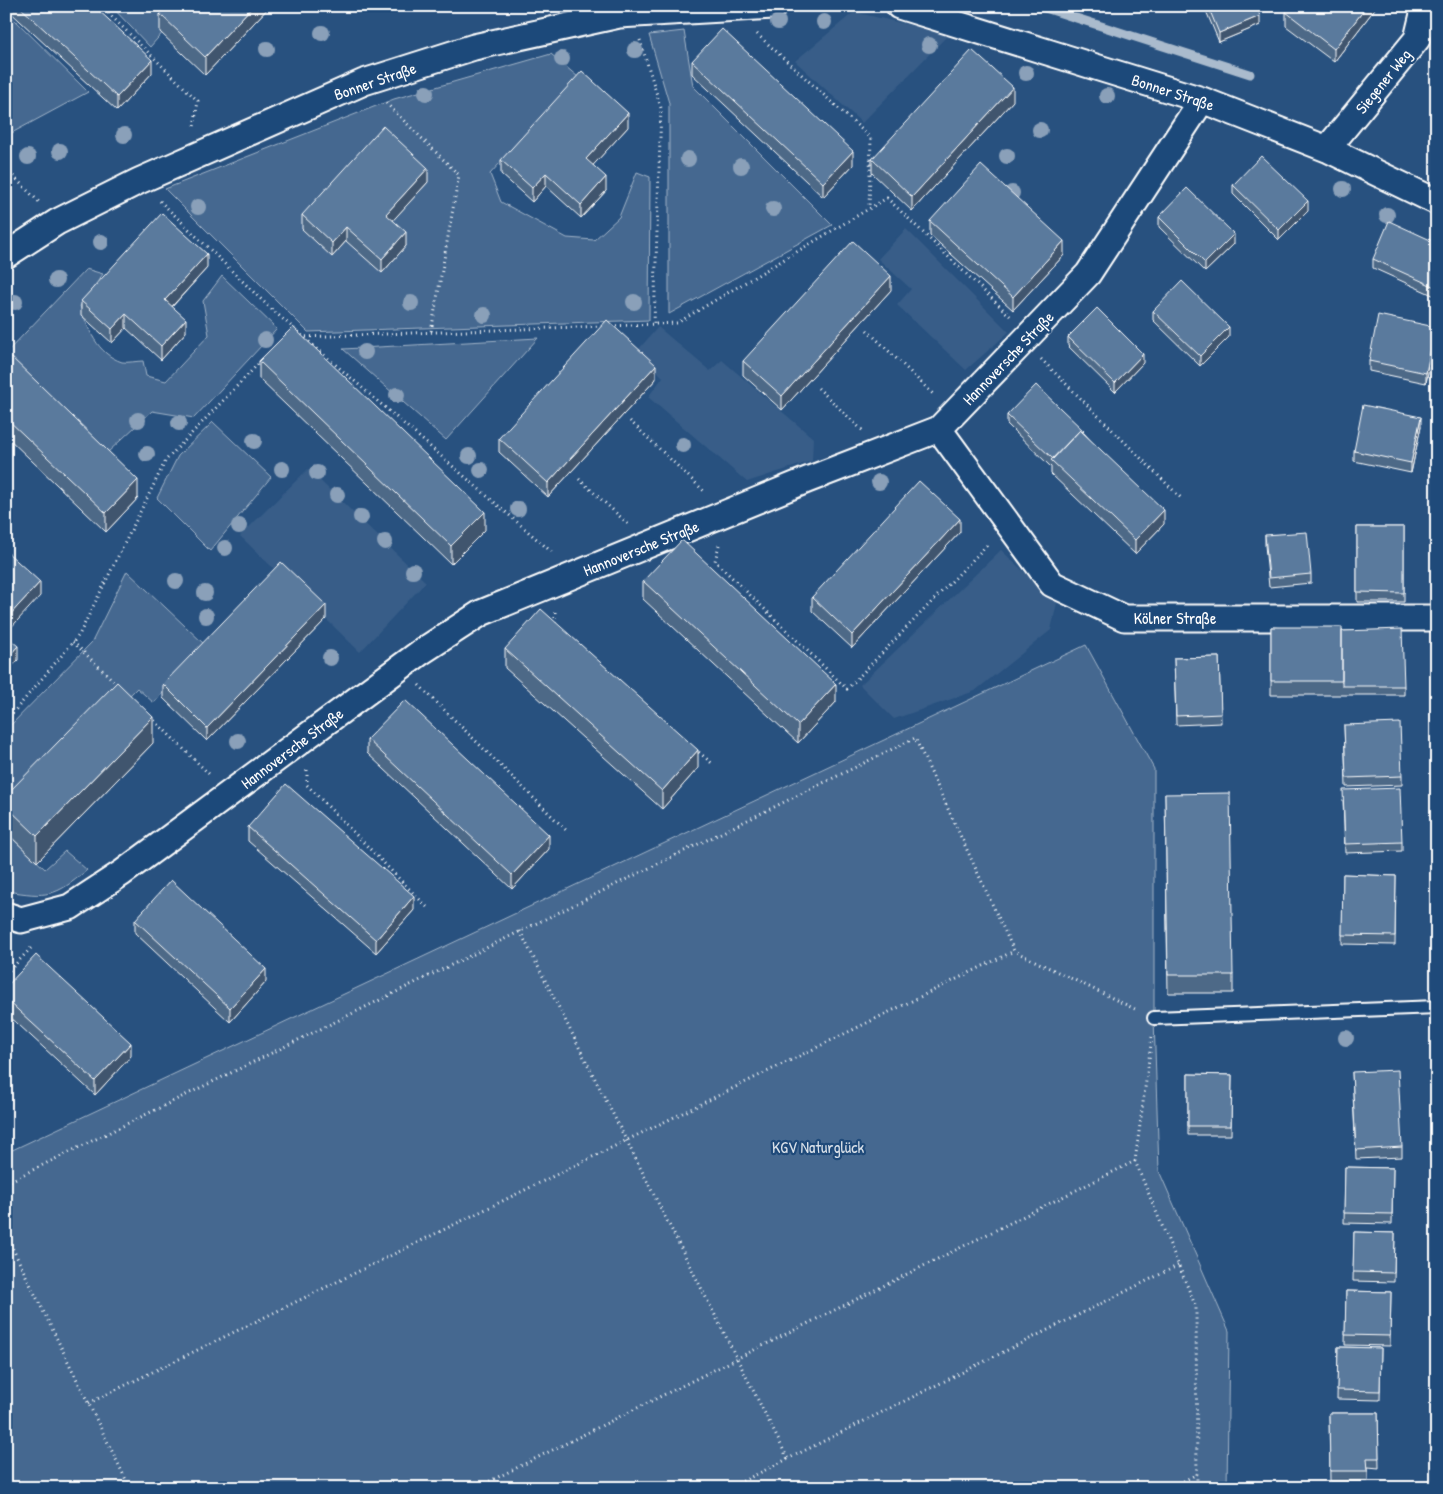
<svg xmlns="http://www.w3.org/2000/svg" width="1443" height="1494" viewBox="0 0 1443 1494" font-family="'Patrick Hand',sans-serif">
  <rect width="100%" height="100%" fill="#28517f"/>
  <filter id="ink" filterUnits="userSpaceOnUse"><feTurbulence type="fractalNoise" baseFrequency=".02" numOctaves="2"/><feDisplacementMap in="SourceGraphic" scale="10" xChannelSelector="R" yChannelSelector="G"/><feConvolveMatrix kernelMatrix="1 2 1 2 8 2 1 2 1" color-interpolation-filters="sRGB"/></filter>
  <g filter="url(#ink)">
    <path fill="#375d88" d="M854,12L949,34L862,123L795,61Z
      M906,229L1009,332L966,370L897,305L911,289L878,259Z
      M658,327L710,371L722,360L813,438L812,461L747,482L648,397L663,377L637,351Z
      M308,469L426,582L360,652L240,536Z
      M1001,550L1057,603L1051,630L975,691L894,719L860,685Z"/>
    <path fill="#446890" stroke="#a2b4c8" d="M111,6H186L150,47Z
      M6,11L88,92L6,136Z
      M684,31L693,86L832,225L669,314V103L649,35Z
      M551,54L578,77L490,174L501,202L567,238L594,240L619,217L637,172L650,177L649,320L308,332L165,189L394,99Z
      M86,269L103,274L80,306C88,329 97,354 122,362C128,363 137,361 143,361L146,376L166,381L209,335L203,301L222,276L277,329L194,418L152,411L107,453L6,353Z
      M538,338L446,440L343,349Z
      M213,422L271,477L210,551L157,498L178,456Z
      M127,571L204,644L154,703L137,688L6,821V730L92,642Z
      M1086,645L1154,769V1018L1159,1171L1229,1331L1227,1488H6V1153Z
      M6,832L45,869L65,851L87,870C54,898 48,897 6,891Z"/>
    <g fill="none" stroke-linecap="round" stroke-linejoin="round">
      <path stroke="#aabbcd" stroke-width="9" d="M1039,6L1250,74"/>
      <g stroke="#fff" stroke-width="16">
        <path id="lane" d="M1154,1018L1437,1007"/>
      </g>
      <g stroke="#fff" stroke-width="29">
        <path id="street" d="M899,6L1202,100L1327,149L1437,202
          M1327,149L1417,39L1425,6
          M6,255L57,222L139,181L364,82L474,47L619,15L774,6
          M939,429L1052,584L1124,618H1437
          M6,915L21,920L70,907L122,873L421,652L481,613L807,480L939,429L1088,274L1202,100"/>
      </g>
      <path stroke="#fff" stroke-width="3" stroke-dasharray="1 4" stroke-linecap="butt" d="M101,6L198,101L194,127
        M757,34L871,138L869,208
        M640,40L661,108L654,324
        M386,103L459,175L431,332
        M6,169L39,202
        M160,201L269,307L554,554
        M611,326L677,323L887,198L1010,316
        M867,330L935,396
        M301,337L605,326
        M1041,359L1181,498
        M818,388L863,431
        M630,421L706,493
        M579,479L628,524
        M719,545L715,561L847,689L989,543
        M555,612V623L557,625
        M73,642L118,685
        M419,685L566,830
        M151,717L211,776
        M6,721L79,635L166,460L262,360
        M695,749L714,765
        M307,770V785L427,907
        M520,931L788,1459
        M6,974L33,946
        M1152,1037L1135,1161L1196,1307L1197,1488
        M6,1183L915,738L1014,951L1137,1010
        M6,1235L130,1488
        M89,1403L1014,951
        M476,1488L1135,1161
        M729,1488L1179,1265
        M1170,1488L1197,1474"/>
      <use href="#lane" stroke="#1f4a7a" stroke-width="12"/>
      <use href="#street" stroke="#1f4a7a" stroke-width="25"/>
    </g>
    <g fill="#8aa0b9">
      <circle cx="778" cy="22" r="8"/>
      <circle cx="824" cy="22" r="8"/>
      <circle cx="322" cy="33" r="8"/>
      <circle cx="929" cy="45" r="8"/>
      <circle cx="267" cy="49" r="8"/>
      <circle cx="635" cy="50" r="8"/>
      <circle cx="562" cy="59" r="8"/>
      <circle cx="1026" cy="73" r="8"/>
      <circle cx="426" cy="93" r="8"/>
      <circle cx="1107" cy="96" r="8"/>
      <circle cx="1040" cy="130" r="8"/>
      <circle cx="124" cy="135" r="8"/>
      <circle cx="60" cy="151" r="8"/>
      <circle cx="1007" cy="156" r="8"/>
      <circle cx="28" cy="157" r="8"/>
      <circle cx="688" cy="159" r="8"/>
      <circle cx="741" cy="166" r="8"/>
      <circle cx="1343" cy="189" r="8"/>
      <circle cx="1012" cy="193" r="8"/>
      <circle cx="198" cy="207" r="8"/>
      <circle cx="773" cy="209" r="8"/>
      <circle cx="1387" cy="215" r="8"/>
      <circle cx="101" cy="242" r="8"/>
      <circle cx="56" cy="280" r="8"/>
      <circle cx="15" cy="302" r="8"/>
      <circle cx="634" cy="302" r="8"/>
      <circle cx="411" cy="303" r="8"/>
      <circle cx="484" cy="315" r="8"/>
      <circle cx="265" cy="340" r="8"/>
      <circle cx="365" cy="352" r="8"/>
      <circle cx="397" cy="395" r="8"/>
      <circle cx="138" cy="420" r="8"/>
      <circle cx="179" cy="423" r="8"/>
      <circle cx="254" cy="441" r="8"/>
      <circle cx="683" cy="445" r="8"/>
      <circle cx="147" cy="454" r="8"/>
      <circle cx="469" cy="456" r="8"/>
      <circle cx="282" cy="469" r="8"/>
      <circle cx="481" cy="470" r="8"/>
      <circle cx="317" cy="473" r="8"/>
      <circle cx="879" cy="482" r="8"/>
      <circle cx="337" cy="495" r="8"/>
      <circle cx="518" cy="509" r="8"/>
      <circle cx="361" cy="517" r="8"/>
      <circle cx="239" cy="526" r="8"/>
      <circle cx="385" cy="542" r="8"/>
      <circle cx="225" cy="548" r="8"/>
      <circle cx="413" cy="571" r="8"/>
      <circle cx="176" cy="581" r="8"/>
      <circle cx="205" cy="593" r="8"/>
      <circle cx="206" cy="616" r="8"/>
      <circle cx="330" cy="658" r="8"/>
      <circle cx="238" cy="741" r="8"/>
      <circle cx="1346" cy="1038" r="8"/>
    </g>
    <path fill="#4d6987" stroke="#fff" d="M6,6H94L152,73L117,111L6,8Z
      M168,6H270L205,75L160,32V14Z
      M1204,6H1256L1260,25L1219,42Z
      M1290,6H1377L1334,62L1286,26V12Z
      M692,61L853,165L823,197L692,74Z
      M1013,101L912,211L872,173V159Z
      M628,127L593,165L606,191L581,218L546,186L532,202L501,174V160Z
      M428,182L393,220L406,246L382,273L346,241L332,257L302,229V215Z
      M1233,185L1308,211L1279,240L1233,194Z
      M1159,217L1234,244L1205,272L1159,227Z
      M930,221L1064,255L1013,310L930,235Z
      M1437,243V297L1373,268V259Z
      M207,268L172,307L186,332L161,360L126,328L112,343L81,315V301Z
      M891,290L782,410L743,375V361Z
      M1153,311L1229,337L1200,366L1153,320Z
      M1435,336L1426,383L1369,371V361Z
      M1068,337L1143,363L1115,392L1068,346Z
      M6,352L138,498L106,532L6,436Z
      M259,361L485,530L451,564L259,379Z
      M656,379L548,497L499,452V438Z
      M1007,415L1084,433L1164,524L1135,554L1051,474V467L1007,424Z
      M1421,426L1411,473L1354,461V451Z
      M1357,527H1404V602H1357Z
      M960,532L852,648L812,611V597Z
      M1265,535L1311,574V583L1269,587L1265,545Z
      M643,581L836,702L798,743L643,599Z
      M326,619L207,741L163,698V684Z
      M1271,627L1342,631L1404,686V695H1271Z
      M505,649L698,768L662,809L505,668Z
      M1219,657L1221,723L1176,725L1174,658Z
      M1344,725L1402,776V785L1346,787Z
      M367,739L549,849L512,889L367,753Z
      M153,743L37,862L6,832V795Z
      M1165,794L1233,975V993H1168Z
      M1343,800L1402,842V851L1345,853Z
      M248,827L414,910L376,953L248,841Z
      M1343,874L1396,876L1395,945L1342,944Z
      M135,920L266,982L230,1022L135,933Z
      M6,987L131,1056L95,1095L6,1013Z
      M1352,1072L1402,1147V1157L1356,1159Z
      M1188,1074L1232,1075L1231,1135H1188Z
      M1345,1167L1393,1168L1392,1224L1344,1223Z
      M1354,1232L1395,1233L1394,1282L1353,1281Z
      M1346,1291L1391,1292L1390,1346L1345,1345Z
      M1338,1347L1381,1348L1380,1400L1337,1399Z
      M1329,1413H1378L1379,1468L1368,1467V1481H1330Z"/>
    <path fill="#3f556e" stroke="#fff" d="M253,6H270L205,75V57Z
      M1367,6H1377L1334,62V49Z
      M1260,16V25L1219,42V33Z
      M152,60V73L117,111V97Z
      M1013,87V101L912,211V197Z
      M628,113V127L586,173V159Z
      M853,151V165L823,197V183Z
      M428,168V182L386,228V214Z
      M546,173V186L532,202V188Z
      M606,177V191L581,218V205Z
      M1308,201V211L1279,240V230Z
      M346,227V241L332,257V243Z
      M406,232V246L382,273V259Z
      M1234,234V244L1205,272V263Z
      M1064,241V255L1013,310V297Z
      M207,254V268L165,314V300Z
      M891,276V290L782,410V396Z
      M126,314V328L112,343V329Z
      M186,319V332L161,360V346Z
      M1229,327V337L1200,366V356Z
      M1435,327V336L1426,383V373Z
      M1143,354V363L1115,392V383Z
      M656,365V379L548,497V483Z
      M1421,417V426L1411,473V463Z
      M138,480V498L106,532V513Z
      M1164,510V524L1135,554V540Z
      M485,512V530L451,564V546Z
      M960,519V532L852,648V635Z
      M40,582V596L6,633V619Z
      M326,605V619L207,741V728Z
      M18,646V660L6,673V659Z
      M836,684V702L798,743V725Z
      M153,717V743L37,862V836Z
      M698,750V768L662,809V791Z
      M549,835V849L512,889V875Z
      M414,896V910L376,953V940Z
      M266,969V982L230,1022V1008Z
      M131,1043V1056L95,1095V1081Z"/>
    <path fill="#5a7a9d" stroke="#fff" d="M19,6H94L152,60L117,97Z
      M168,6H253L205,57L160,14Z
      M1208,6H1256L1260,16L1219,33Z
      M1290,6H1367L1334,49L1286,12Z
      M722,29L853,151L823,183L692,61Z
      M972,50L1013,87L912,197L872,159Z
      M582,71L628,113L586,159L606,177L581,205L546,173L532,188L501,160Z
      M383,126L428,168L386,214L406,232L382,259L346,227L332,243L302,215Z
      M1261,156L1308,201L1279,230L1233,185Z
      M981,165L1064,241L1013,297L930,221Z
      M1187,188L1234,234L1205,263L1159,217Z
      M162,213L207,254L165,300L186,319L161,346L126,314L112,329L81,301Z
      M1389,221L1437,243V288L1373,259Z
      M853,241L891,276L782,396L743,361Z
      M1182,281L1229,327L1200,356L1153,311Z
      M1097,308L1143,354L1115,383L1068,337Z
      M1378,315L1435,327L1426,373L1369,361Z
      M607,320L656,365L548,483L499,438Z
      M293,327L485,512L451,546L259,361Z
      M6,352L138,480L106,513L6,418Z
      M1036,385L1084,431L1083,432L1080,430L1053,459L1007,415Z
      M1363,405L1421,417L1411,463L1354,451Z
      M1080,430L1164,510L1135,540L1051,460Z
      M919,481L960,519L852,635L812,597Z
      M1357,527H1404V593L1357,592Z
      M1307,532L1311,574L1269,578L1265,535Z
      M682,540L836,684L798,725L643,581Z
      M6,551L40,582L6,619Z
      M281,562L326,605L207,728L163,684Z
      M541,609L698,750L662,791L505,649Z
      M1271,627H1342V681H1271Z
      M1402,629L1404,686H1342V631Z
      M6,636L18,646L6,659Z
      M1219,657L1221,714L1176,716L1174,658Z
      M117,682L153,717L37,836L6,806V795Z
      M405,700L549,835L512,875L367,739Z
      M1400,723L1402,776L1346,778L1344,725Z
      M286,784L414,896L376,940L248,827Z
      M1400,788L1402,842L1345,844L1343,790Z
      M1230,793L1233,975H1168L1165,794Z
      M1343,874L1396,876L1395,936L1342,935Z
      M171,880L266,969L230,1008L135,920Z
      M36,955L131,1043L95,1081L6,999V987Z
      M1398,1070L1402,1147L1356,1150L1352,1072Z
      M1188,1074L1232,1075L1231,1126H1188Z
      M1345,1167L1393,1168L1392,1214L1344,1213Z
      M1354,1232L1395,1233L1394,1273L1353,1272Z
      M1346,1291L1391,1292L1390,1336L1345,1335Z
      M1338,1347L1381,1348L1380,1391L1337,1390Z
      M1329,1413H1378L1379,1458H1367L1368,1471H1330Z"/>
  </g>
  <g text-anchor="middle" stroke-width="4.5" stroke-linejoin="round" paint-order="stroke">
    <g font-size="16" fill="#fff" stroke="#1f4a7a">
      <text transform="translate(375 81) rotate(-19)" y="6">Bonner Straße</text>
      <text transform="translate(1383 81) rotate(-51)" y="6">Siegener Weg</text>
      <text transform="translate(1173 92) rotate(18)" y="6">Bonner Straße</text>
      <text transform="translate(1008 358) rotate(-46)" y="6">Hannoversche Straße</text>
      <text transform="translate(641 548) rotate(-22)" y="6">Hannoversche Straße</text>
      <text x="1175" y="624">Kölner Straße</text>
      <text transform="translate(292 748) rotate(-37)" y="6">Hannoversche Straße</text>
    </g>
    <g font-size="16" fill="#dae1e9" stroke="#1f4a7a">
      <text x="818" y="1153">KGV Naturglück</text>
    </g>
  </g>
  <rect width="1443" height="1494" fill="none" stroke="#1f4a7a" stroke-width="25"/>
  <rect x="12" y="12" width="1418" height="1469" fill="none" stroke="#fff" stroke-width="2" filter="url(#ink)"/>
</svg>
